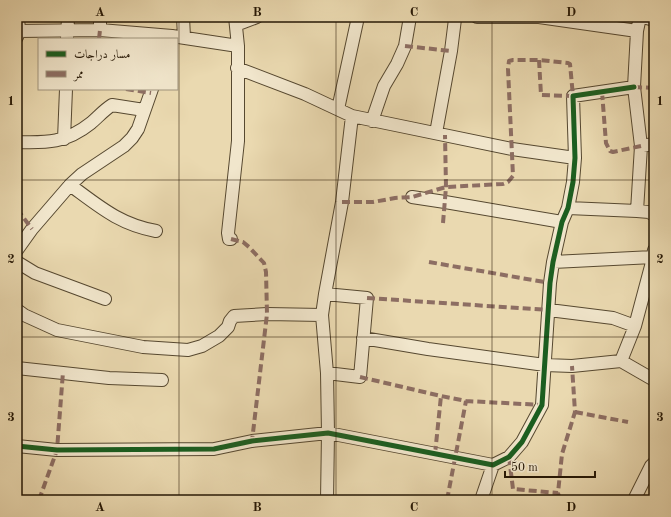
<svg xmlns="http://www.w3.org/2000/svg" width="671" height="517" viewBox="0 0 671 517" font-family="'Old Standard TT',Amiri,serif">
  <rect width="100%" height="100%" fill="#ead9b0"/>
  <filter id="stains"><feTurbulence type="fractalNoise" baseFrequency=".005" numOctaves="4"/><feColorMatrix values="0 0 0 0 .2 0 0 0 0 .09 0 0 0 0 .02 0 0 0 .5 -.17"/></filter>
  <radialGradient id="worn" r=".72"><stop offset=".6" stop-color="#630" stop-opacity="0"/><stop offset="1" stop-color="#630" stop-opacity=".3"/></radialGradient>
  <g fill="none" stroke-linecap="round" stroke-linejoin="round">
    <g stroke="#564830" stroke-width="14">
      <path id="minor" d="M100,17V30
        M183,17L184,37
        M477,17H539L637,31
        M643,17L654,20
        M236,25L257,17
        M19,31L100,30L172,36L238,46
        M17,37L19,31L18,17
        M67,39L68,17
        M237,68L305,94L352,116L512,149L575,158
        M338,109L358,17
        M372,121L384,86L397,64L405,46L410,17
        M436,133L451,51L455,19L457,17
        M64,139L66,89
        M17,142C47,143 66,143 91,123C98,117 104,110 112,105L144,110
        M641,146L654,144
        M70,185C100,207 119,224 156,231
        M412,197L445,202L562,222
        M568,208L637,211L649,212L654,215
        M637,211L641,146L634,87L637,31L640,17
        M231,239H229L228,233L238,141V46L235,17
        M17,250L32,229L70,185L82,174L124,146L132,138L138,129L152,89
        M17,262L35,273L105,299
        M553,262L653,257
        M325,294L322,315L327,373
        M17,310L24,315L57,330L143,347L188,350L202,346L219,336L228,327L230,321L234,316L267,314L322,315
        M549,310L613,318L635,326
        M363,338L428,349L545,365L572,366L621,361L654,380
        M621,361L635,326L651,266L654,250
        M17,368L109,378L162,380
        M17,446L57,450L214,449L252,441L328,433L493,465L509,457L522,442L542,405L550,283L553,262L562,222L568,208L573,182L575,158L573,96L634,87
        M327,500L328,433L327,373L360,377L367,298L325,294L342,202L352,116
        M481,500L493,465
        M634,500L651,466L654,463"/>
    </g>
    <use href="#minor" stroke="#f1e6cc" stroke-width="12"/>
    <path stroke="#8d6e63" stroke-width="4" stroke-dasharray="8 4" stroke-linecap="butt" d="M99,39L100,30
      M405,46L451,51
      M634,87L654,88
      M126,89L151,93
      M602,92L606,143L610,151L613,152L641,146
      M342,202H373L395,198L412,197L446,187L503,184L508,182L513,176L508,69L509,61L513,60H539L568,63L570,64L573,96L541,95L539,60
      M17,209L32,229
      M443,223L446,187L445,135
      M231,239L243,242L249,247L264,263L266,272L267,314L252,441
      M429,262L550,283
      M367,298L549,310
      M360,377L441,396L466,401L542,405
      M575,412L628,422
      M435,454L441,396
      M509,457L513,489L558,493
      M39,500L57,450L63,372
      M447,500L466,401
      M560,500L558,493L562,454L575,412L572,366"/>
    <g stroke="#f1e6cc" stroke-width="8">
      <path id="cycleway" d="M17,446L57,450L214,449L252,441L328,433L493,465L509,457L522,442L542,405L550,283L553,262L562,222L568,208L573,182L575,158L573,96L634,87"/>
    </g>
    <use href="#cycleway" stroke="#1b5e20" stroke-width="5"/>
  </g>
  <path fill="none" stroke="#251705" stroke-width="1" stroke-opacity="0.55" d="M179,17V500M336,17V500M492,17V500M17,180H654M17,337H654"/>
  <rect width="671" height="517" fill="none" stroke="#ead9b0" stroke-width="44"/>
  <rect x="38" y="38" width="140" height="52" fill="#f1e6cc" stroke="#9f937c"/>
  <rect x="46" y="51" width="20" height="6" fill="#1b5e20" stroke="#9f937c"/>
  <text x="74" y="58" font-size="12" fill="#251705">مسار دراجات</text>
  <rect x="46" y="71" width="20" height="6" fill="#8d6e63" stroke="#9f937c"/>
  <text x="74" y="78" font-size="12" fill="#251705">ممر</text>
  <path d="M505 471v6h90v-6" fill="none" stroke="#251705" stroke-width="2"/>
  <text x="511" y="471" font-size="12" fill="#251705" stroke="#f1e6cc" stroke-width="3" paint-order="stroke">50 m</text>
  <rect x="22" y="22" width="627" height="473" fill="none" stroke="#251705" stroke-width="1.5"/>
  <g font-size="13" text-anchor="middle" font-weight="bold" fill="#251705">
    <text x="100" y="16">A</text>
    <text x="257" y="16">B</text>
    <text x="414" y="16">C</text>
    <text x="571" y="16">D</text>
    <text x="11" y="105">1</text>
    <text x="660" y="105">1</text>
    <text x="11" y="263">2</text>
    <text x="660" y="263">2</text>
    <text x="11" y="421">3</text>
    <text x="660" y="421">3</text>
    <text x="100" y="511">A</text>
    <text x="257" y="511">B</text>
    <text x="414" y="511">C</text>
    <text x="571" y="511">D</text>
  </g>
  <rect width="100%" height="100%" filter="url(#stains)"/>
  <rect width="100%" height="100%" fill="url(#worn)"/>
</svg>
